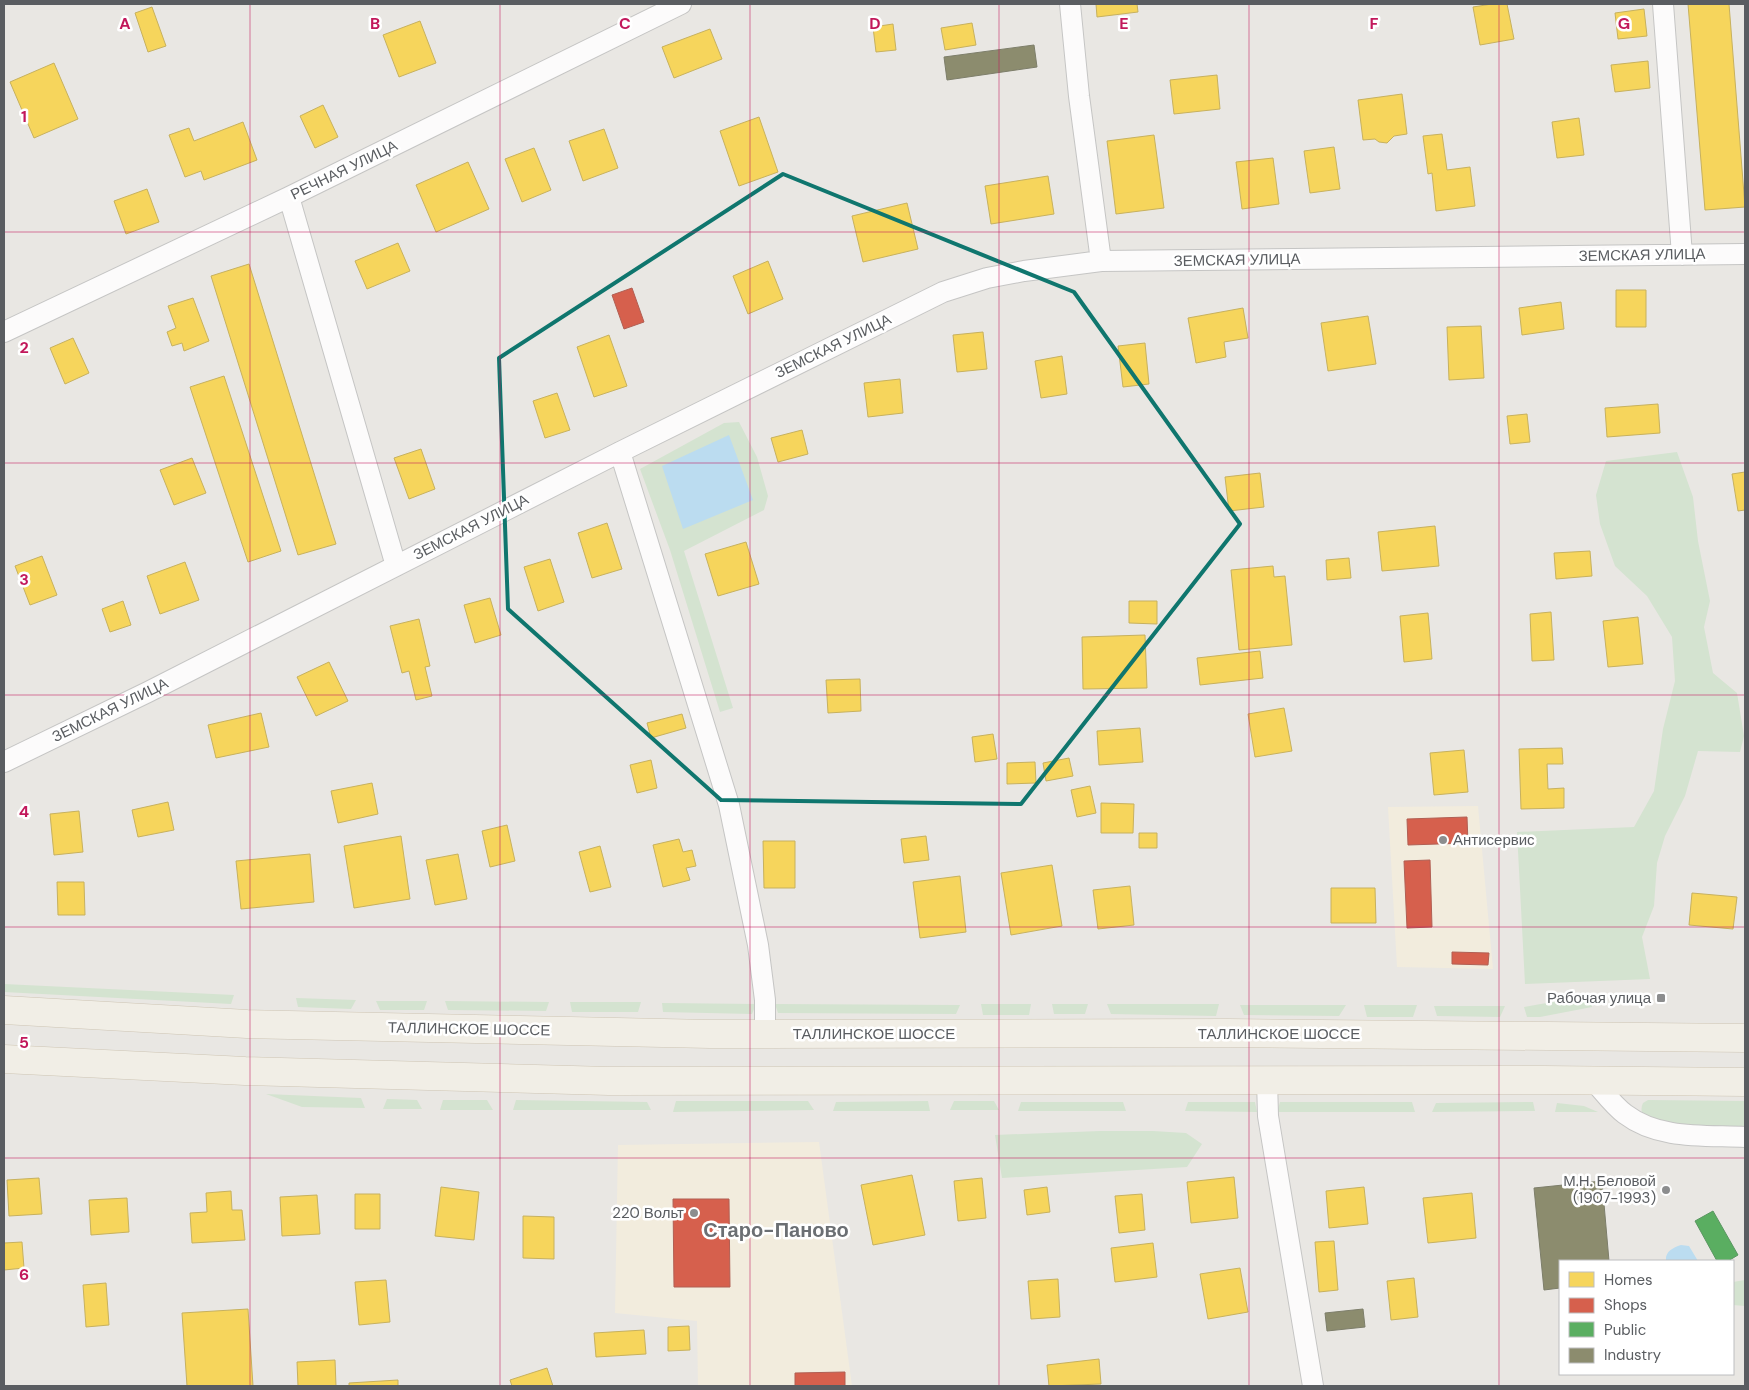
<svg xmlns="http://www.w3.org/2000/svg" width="1749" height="1390" viewBox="0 0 1749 1390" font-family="'DM Sans',sans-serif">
  <rect width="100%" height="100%" fill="#e9e7e3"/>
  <path fill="#f2ecdd" d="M1478,806L1493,969L1397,967L1388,807Z
    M819,1142L852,1386H698L697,1321L615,1313L618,1145Z"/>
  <path fill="#d4e3d0" d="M739,422L757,457L768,496L764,510L684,551L733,708L720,712L670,550L640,469L724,423Z
    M1677,452L1693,497L1698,541L1710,601L1704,627L1713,673L1737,693L1744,736L1740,752L1698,751L1685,796L1665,836L1657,863L1654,906L1642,937L1650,979L1525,984L1517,832L1634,827L1654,791L1663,729L1675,681L1672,637L1647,596L1615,566L1600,524L1596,495L1606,461Z
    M4,984L234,995L231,1004L4,992Z
    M1591,995L1592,1007L1540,1017H1527L1524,1007Z
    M296,998L356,1000L351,1009L298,1007Z
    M376,1001H427L424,1010H380Z
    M445,1001L549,1002L546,1011L448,1010Z
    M570,1002H641L638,1012H572Z
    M662,1003L756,1004L752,1014L663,1012Z
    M775,1004L960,1005L956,1014L778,1013Z
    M981,1004H1031L1029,1015H983Z
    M1052,1004H1088L1085,1014H1054Z
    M1107,1004H1219L1216,1016L1111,1014Z
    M1240,1005H1346L1339,1016L1244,1015Z
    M1364,1005H1417L1413,1017H1367Z
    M1434,1006H1505L1500,1017L1437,1016Z
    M266,1094L361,1098L365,1108L302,1107Z
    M387,1099L417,1100L422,1109H383Z
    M443,1100H487L493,1110H440Z
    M516,1100L647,1102L651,1110H513Z
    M1648,1100L1745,1101V1128C1727,1127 1655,1127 1643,1114C1641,1111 1641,1107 1643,1103Z
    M676,1101H808L814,1110L673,1112Z
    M928,1101L930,1111H833L836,1102Z
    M954,1101H994L999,1110H950Z
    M1021,1102H1123L1126,1111H1018Z
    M1188,1102H1255L1257,1112L1185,1111Z
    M1280,1102H1412L1415,1112H1277Z
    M1533,1102L1535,1111L1432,1112L1436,1103Z
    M1557,1103L1584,1106L1598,1112H1555Z
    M1100,1131H1153L1186,1133L1202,1144L1187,1167L1002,1178L995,1135Z
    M1745,1280V1306L1733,1305V1282Z"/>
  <path fill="#bbdcf0" d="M729,435L753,500L683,529L662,466Z
    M1681,1245L1689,1246L1698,1261H1666C1665,1252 1672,1248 1681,1245Z"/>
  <path fill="#f6d55c" stroke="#c7b15e" d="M1096,4H1137L1138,12L1097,17Z
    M1492,4H1507L1514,39L1480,45L1473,7Z
    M1688,4H1729L1745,207L1705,210Z
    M152,7L166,46L148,52L135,13Z
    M1644,9L1647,36L1618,39L1615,13Z
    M420,21L436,63L399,77L383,35Z
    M972,23L976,45L945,50L941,28Z
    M893,24L896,50L876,52L873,27Z
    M710,29L722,59L674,78L662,47Z
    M1648,61L1650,88L1615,92L1611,65Z
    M54,63L78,119L34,138L10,82Z
    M1217,75L1220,109L1174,114L1170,80Z
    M1402,94L1407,134L1394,136L1387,143L1379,142L1375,139L1363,140L1358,100Z
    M323,105L338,137L315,148L300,116Z
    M759,117L778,172L739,186L720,131Z
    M1579,118L1584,155L1557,158L1552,122Z
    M243,122L257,160L204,180L201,171L185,177L169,135L189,128L194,141Z
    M604,129L618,168L583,181L569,141Z
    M1442,134L1447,170L1470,167L1475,206L1436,211L1432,173L1428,174L1423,136Z
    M1154,135L1164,208L1116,214L1107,141Z
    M1334,147L1340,189L1310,193L1304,151Z
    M534,148L551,190L522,202L505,159Z
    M1273,158L1279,204L1242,209L1236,162Z
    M468,162L489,209L436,232L416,185Z
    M1048,176L1054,214L991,224L985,186Z
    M147,189L159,222L126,234L114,201Z
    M907,203L918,249L863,262L852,216Z
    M398,243L410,271L367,289L355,261Z
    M768,261L783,299L748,314L733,276Z
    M249,264L336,544L298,555L211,276Z
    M1616,290H1646V327H1616Z
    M193,298L209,341L184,351L182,343L172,346L167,332L176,328L168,306Z
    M1561,302L1564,329L1522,335L1519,308Z
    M1243,308L1248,338L1224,342L1226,357L1196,363L1188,318Z
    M1368,316L1376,364L1328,371L1321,323Z
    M1481,326L1484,378L1449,380L1447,327Z
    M983,332L987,369L957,372L953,335Z
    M609,335L627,386L594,397L577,347Z
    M73,338L89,373L65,384L50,348Z
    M1145,343L1149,384L1123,387L1118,346Z
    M1062,356L1067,394L1041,398L1035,361Z
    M224,376L281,551L248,562L190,387Z
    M900,379L903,413L868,417L864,383Z
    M557,393L570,430L545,438L533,401Z
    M1658,404L1660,433L1607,437L1605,408Z
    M1527,414L1530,442L1510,444L1507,416Z
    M802,430L808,454L778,462L771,438Z
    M421,449L435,489L409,499L394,458Z
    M192,458L206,493L174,505L160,470Z
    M1745,472V510L1738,511L1732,474Z
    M1260,473L1264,507L1229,511L1225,477Z
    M607,523L622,569L592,578L578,533Z
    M1435,526L1439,566L1382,571L1378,532Z
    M746,542L759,584L718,596L705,554Z
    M1590,551L1592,576L1556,579L1554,553Z
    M42,556L57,595L30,605L15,566Z
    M1349,558L1351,578L1327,580L1326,560Z
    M550,559L564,602L538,611L524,567Z
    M185,562L199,600L160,614L147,576Z
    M1273,566L1274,577L1285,576L1292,645L1239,650L1231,570Z
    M490,598L501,635L475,643L464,605Z
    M123,601L131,625L110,632L102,609Z
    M1129,601H1157V624L1129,623Z
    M1551,612L1554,660L1532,661L1530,614Z
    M1428,613L1432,659L1404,662L1400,616Z
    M1638,617L1643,664L1608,667L1603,621Z
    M419,619L430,666L425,667L432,696L416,700L409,671L402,673L390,626Z
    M1145,635L1147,688L1083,689L1082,637Z
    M1260,651L1263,678L1200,685L1197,658Z
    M329,662L348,701L316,716L297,677Z
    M860,679L861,711L828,713L826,680Z
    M1284,708L1292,751L1255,757L1248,714Z
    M261,713L269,747L216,758L208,725Z
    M682,714L686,728L651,738L647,723Z
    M1140,728L1143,762L1099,765L1097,731Z
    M993,734L997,759L975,762L972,737Z
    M1562,748L1563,764H1547L1548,789L1564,788V808L1521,809L1519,749Z
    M1464,750L1468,792L1434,795L1430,753Z
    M1069,758L1073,776L1046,781L1043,763Z
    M651,760L657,788L637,793L630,765Z
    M1035,762L1036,783L1007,784V763Z
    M372,783L378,814L338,823L331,791Z
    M1090,786L1096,813L1077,817L1071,790Z
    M168,802L174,830L138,837L132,810Z
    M1101,803L1134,804L1133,833H1101Z
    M79,811L83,852L54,855L50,814Z
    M507,825L515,861L490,867L482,831Z
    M1139,833H1157V848H1139Z
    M401,836L410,899L354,908L344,846Z
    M926,836L929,860L904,863L901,839Z
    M679,839L683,852L692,850L696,866L686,868L690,880L663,887L653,845Z
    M763,841H795V888H764Z
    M600,846L611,887L590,892L579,852Z
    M310,854L314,902L241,909L236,861Z
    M458,854L467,899L435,905L426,860Z
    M1052,865L1062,926L1011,935L1001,873Z
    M960,876L966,932L920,938L913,882Z
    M57,882H84L85,915H58Z
    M1130,886L1134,925L1098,929L1093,890Z
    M1331,888H1375L1376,923H1331Z
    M1692,893L1737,897L1733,929L1689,925Z
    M912,1175L925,1235L873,1245L861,1185Z
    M1234,1177L1238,1218L1191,1223L1187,1182Z
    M39,1178L42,1214L9,1216L7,1180Z
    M982,1178L986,1218L958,1221L954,1181Z
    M441,1187L479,1192L474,1240L435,1236Z
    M1047,1187L1050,1212L1027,1215L1024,1190Z
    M1364,1187L1368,1224L1329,1228L1326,1191Z
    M231,1191L232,1210H242L245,1240L192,1243L190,1213L207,1212L206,1193Z
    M1472,1193L1476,1238L1428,1243L1423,1198Z
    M355,1194H380V1229H355Z
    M1142,1194L1145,1230L1119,1233L1115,1196Z
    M317,1195L320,1234L282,1236L280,1197Z
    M127,1198L129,1232L91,1235L89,1200Z
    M523,1216L554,1217V1259L523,1258Z
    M1334,1241L1338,1290L1319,1292L1315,1242Z
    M22,1242L24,1268L4,1270V1243Z
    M1153,1243L1157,1277L1115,1282L1111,1248Z
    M1240,1268L1248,1312L1208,1319L1200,1274Z
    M1414,1278L1418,1317L1391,1320L1387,1281Z
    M1058,1279L1060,1317L1031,1319L1028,1281Z
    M386,1280L390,1322L359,1325L355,1282Z
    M106,1283L109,1325L86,1327L83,1285Z
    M248,1309L253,1386H187L182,1313Z
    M689,1326L690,1350L668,1351V1327Z
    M644,1330L646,1354L596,1357L594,1333Z
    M1099,1359L1101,1384L1049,1386L1047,1365Z
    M335,1360L336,1386H298L297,1362Z
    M547,1368L553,1386H512L510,1380Z
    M398,1380V1386H349V1383Z"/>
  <path fill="#d6604d" stroke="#b15f53" d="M632,288L644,322L624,329L612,295Z
    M1467,817L1468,843L1408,845L1407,819Z
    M1430,860L1432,927L1407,928L1404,861Z
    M1452,952L1489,953L1488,965L1452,964Z
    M673,1199H729L730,1287H674Z
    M845,1372V1386H795V1373Z"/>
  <path fill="#5aae61" stroke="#5a9661" d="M1713,1211L1738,1255L1728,1261H1717L1695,1221Z"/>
  <path fill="#8c8c6e" stroke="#7d7e6a" d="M1034,45L1037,67L947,80L944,57Z
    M1602,1181L1609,1261H1560V1288L1544,1290L1534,1188Z
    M1363,1309L1365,1327L1327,1331L1325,1313Z"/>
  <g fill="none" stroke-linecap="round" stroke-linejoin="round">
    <g stroke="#c5c5c4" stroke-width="22">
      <path id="street" d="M1070,4L1079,96L1101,261
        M1663,4L1682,255
        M289,197L396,566
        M4,332L289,197L681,4
        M620,452L729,805L758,945L765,1000V1034
        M4,762L148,692L620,452L943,292L987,278L1024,271L1101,261L1745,254
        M1267,1080L1268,1116L1313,1386
        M1593,1080C1603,1091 1613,1105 1625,1114C1659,1140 1705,1135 1745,1137"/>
    </g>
    <g stroke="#cec5b4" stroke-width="29">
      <path id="primary" d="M4,1010L247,1024L710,1034L1228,1033L1745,1038
        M4,1059L245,1071L609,1081L1544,1080L1745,1082"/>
    </g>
    <use href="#street" stroke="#fcfbfb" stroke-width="20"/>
    <use href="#primary" stroke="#f1eee6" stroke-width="28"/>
  </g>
  <path fill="none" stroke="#0f766e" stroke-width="4" stroke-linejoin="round" d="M783,174L1074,292L1240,524L1021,804L721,800L508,609L499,358Z"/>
  <path fill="none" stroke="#c2185b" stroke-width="1" stroke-opacity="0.55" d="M250,4V1386M500,4V1386M750,4V1386M999,4V1386M1249,4V1386M1499,4V1386M4,232H1745M4,463H1745M4,695H1745M4,927H1745M4,1158H1745"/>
  <g fill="#8c8d8e" stroke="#fff" stroke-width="2">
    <circle cx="1443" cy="840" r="5"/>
    <rect x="1656" y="993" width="10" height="10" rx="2.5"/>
    <circle cx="1666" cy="1190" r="5"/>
    <circle cx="694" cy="1213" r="5"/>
  </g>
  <g text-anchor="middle" stroke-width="5" stroke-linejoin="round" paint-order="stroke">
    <g font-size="15" fill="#5a5d61" stroke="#fff">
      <text transform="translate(344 170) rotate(-26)" y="5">РЕЧНАЯ УЛИЦА</text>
      <text transform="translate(1642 255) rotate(-1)" y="5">ЗЕМСКАЯ УЛИЦА</text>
      <text transform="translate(1237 260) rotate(-1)" y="5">ЗЕМСКАЯ УЛИЦА</text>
      <text transform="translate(833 346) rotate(-26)" y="5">ЗЕМСКАЯ УЛИЦА</text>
      <text transform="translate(471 527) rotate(-27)" y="5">ЗЕМСКАЯ УЛИЦА</text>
      <text transform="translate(110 710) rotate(-26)" y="5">ЗЕМСКАЯ УЛИЦА</text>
      <text transform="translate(469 1029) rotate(1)" y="5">ТАЛЛИНСКОЕ ШОССЕ</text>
      <text x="874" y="1039">ТАЛЛИНСКОЕ ШОССЕ</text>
      <text x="1279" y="1039">ТАЛЛИНСКОЕ ШОССЕ</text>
    </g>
    <g font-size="15" fill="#5a5d61" stroke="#fff" text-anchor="end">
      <text x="1453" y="845" text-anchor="start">Антисервис</text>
      <text x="1651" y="1003">Рабочая улица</text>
      <text x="1656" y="1186">М.Н. Беловой<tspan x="1656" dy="17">(1907-1993)</tspan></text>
      <text x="684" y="1218">220 Вольт</text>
    </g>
    <g font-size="20" font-weight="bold" fill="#6b6f73" stroke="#fff">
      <text x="776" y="1237">Старо-Паново</text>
    </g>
  </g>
  <g font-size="16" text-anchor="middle" font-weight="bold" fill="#c2185b" stroke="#fff" stroke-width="5" stroke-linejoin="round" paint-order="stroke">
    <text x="125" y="29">A</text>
    <text x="375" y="29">B</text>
    <text x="625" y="29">C</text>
    <text x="875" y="29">D</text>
    <text x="1124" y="29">E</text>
    <text x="1374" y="29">F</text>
    <text x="1624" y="29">G</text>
    <text x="24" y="122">1</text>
    <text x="24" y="353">2</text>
    <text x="24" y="585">3</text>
    <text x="24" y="817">4</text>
    <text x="24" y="1048">5</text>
    <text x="24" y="1280">6</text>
  </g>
  <rect width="1749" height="1390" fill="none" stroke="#5a5d61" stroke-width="10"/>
  <rect x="1559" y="1260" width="175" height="115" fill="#ffffff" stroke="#bdbec0"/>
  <rect x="1569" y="1272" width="25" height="15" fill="#f6d55c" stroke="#bdbec0"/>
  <text x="1604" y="1285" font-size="15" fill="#5a5d61">Homes</text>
  <rect x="1569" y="1298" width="25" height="15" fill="#d6604d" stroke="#bdbec0"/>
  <text x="1604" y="1310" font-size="15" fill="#5a5d61">Shops</text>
  <rect x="1569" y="1322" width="25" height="15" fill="#5aae61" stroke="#bdbec0"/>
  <text x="1604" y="1335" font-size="15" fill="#5a5d61">Public</text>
  <rect x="1569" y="1348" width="25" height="15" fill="#8c8c6e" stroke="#bdbec0"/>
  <text x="1604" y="1360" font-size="15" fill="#5a5d61">Industry</text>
</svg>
